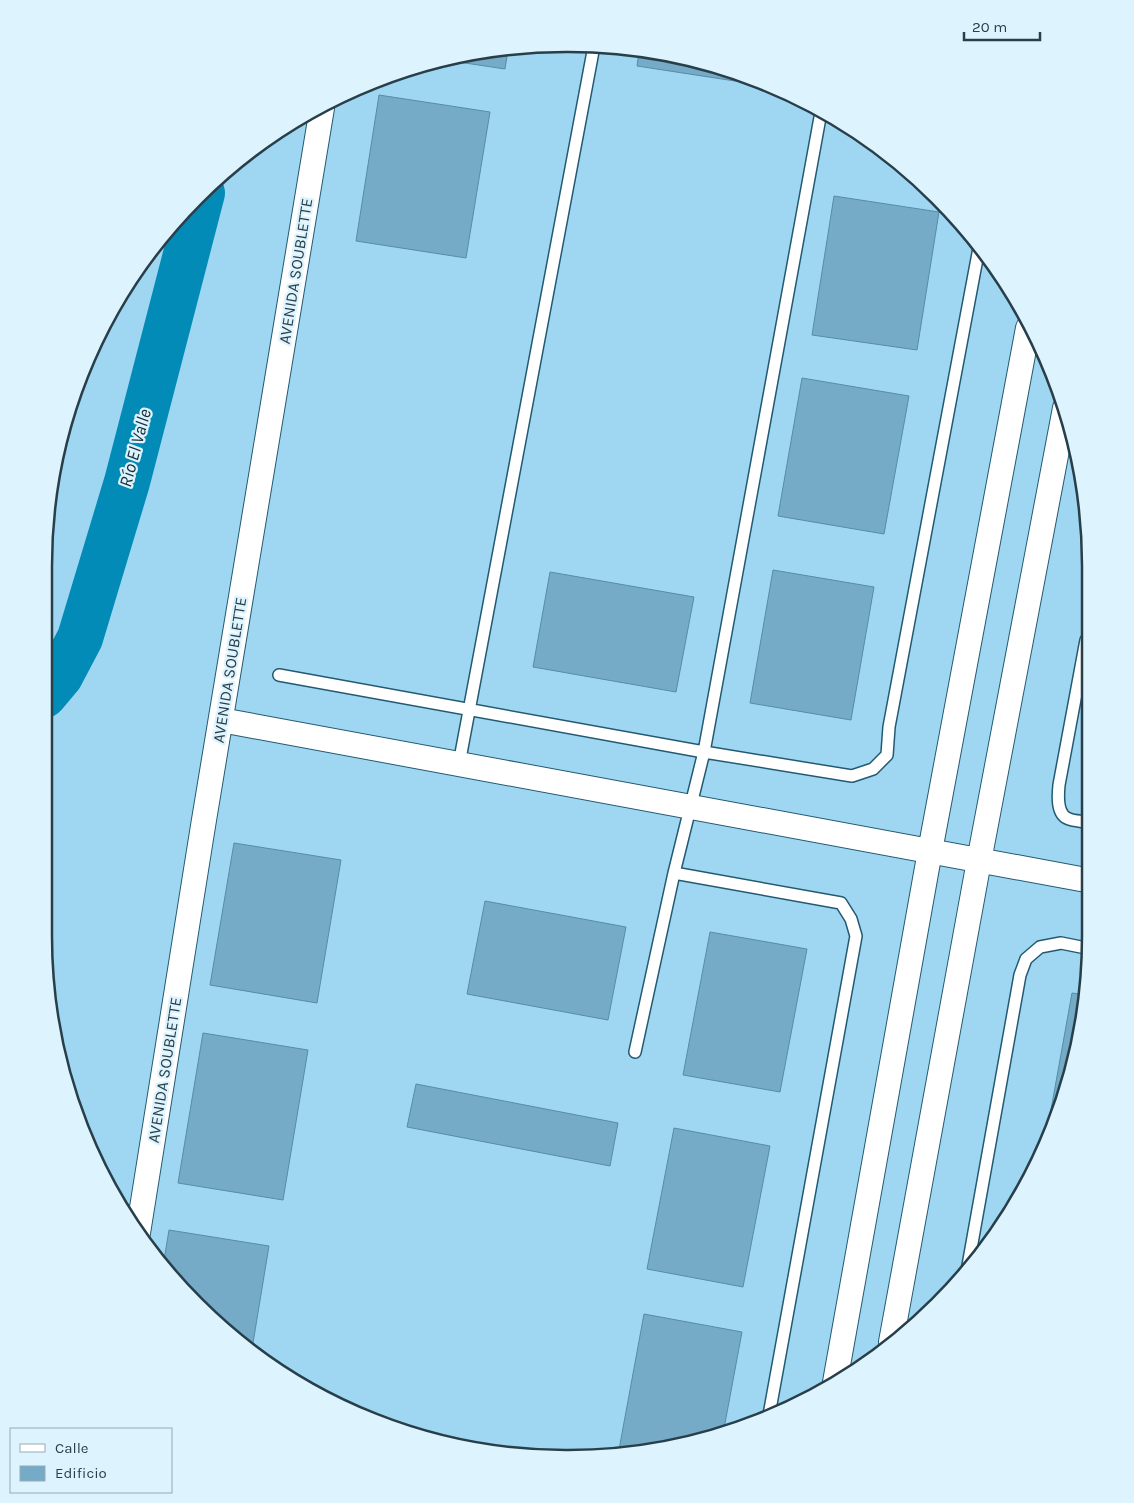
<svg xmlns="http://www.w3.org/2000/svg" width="1134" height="1503" viewBox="0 0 1134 1503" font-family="Karla,sans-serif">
  <rect width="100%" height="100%" fill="#9fd7f3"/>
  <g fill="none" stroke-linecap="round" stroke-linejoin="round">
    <path stroke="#038bb7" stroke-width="46" d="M44,695L60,676L80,638L127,482L202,193"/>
  </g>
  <path fill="#75abc6" stroke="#578ca6" d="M508,50L505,69L445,60L465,54Z
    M639,51L669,54L767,83L774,87L637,66Z
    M379,95L490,112L466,258L356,241Z
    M849,128L857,132L863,137L848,134Z
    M834,196L939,212L917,350L812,335Z
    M802,378L909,396L884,534L778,516Z
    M773,570L874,587L851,720L750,703Z
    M550,572L694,597L676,692L533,667Z
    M234,843L341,860L317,1003L210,985Z
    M485,901L626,927L608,1020L467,994Z
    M710,932L807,949L780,1092L683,1075Z
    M1072,993L1086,995V1004L1062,1104L1045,1143Z
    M203,1033L308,1050L283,1200L178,1183Z
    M416,1084L618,1123L610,1166L407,1127Z
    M674,1128L770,1146L743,1287L647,1269Z
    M169,1230L269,1246L252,1349L222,1329L163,1266Z
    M644,1314L742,1332L723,1434L618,1455Z"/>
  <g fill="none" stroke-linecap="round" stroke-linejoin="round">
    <g stroke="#235a71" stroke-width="14">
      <path id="lane" d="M1086,640L1059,785C1058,795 1056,815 1069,819C1074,821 1081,821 1086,822
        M279,675L704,752L852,776L873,769L887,755L889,727L979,248
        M459,764L594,46
        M674,873L841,903L851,919L856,936L769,1415
        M635,1052L674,873L704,752L821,112
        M967,1271L1020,975L1026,959L1040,947L1061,943L1086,948"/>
    </g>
    <g stroke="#235a71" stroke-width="26">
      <path id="street" d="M221,720L1086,880
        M138,1233L203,826L322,108
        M891,1342L979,861L1065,408
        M835,1382L930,851L1028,328"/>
    </g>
    <use href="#lane" stroke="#fff" stroke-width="11"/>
    <use href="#street" stroke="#fff" stroke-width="24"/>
  </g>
  <g text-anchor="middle" stroke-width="4.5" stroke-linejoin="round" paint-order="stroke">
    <g font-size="16" fill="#283f4a" stroke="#ddf3fe">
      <text transform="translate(295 271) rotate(-81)" y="6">AVENIDA SOUBLETTE</text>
      <text transform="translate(229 670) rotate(-81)" y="6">AVENIDA SOUBLETTE</text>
      <text transform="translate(164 1070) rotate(-81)" y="6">AVENIDA SOUBLETTE</text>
    </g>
    <g font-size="18" font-style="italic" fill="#162d38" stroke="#ddf3fe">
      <text transform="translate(135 448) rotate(-75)" y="6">Río El Valle</text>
    </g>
  </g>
  <path d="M0 0H1134V1503H0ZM566 52H568A514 514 0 0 1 1082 566V936A514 514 0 0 1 568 1450H566A514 514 0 0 1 52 936V566A514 514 0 0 1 566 52Z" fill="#ddf3fe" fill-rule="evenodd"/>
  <path fill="none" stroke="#283f4a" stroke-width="2.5" d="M566 52H568A514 514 0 0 1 1082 566V936A514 514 0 0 1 568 1450H566A514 514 0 0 1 52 936V566A514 514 0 0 1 566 52Z"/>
  <rect x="10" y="1428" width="162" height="65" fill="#ddf3fe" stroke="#95abb6"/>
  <rect x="20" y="1444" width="25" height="8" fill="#ffffff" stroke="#95abb6"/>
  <text x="55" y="1453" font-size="15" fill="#283f4a">Calle</text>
  <rect x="20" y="1466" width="25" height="15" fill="#75abc6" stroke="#95abb6"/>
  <text x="55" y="1478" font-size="15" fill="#283f4a">Edificio</text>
  <path d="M964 32v8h76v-8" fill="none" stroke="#283f4a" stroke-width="2.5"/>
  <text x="972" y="32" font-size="15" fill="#283f4a" stroke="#ddf3fe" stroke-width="4" paint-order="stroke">20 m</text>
</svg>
